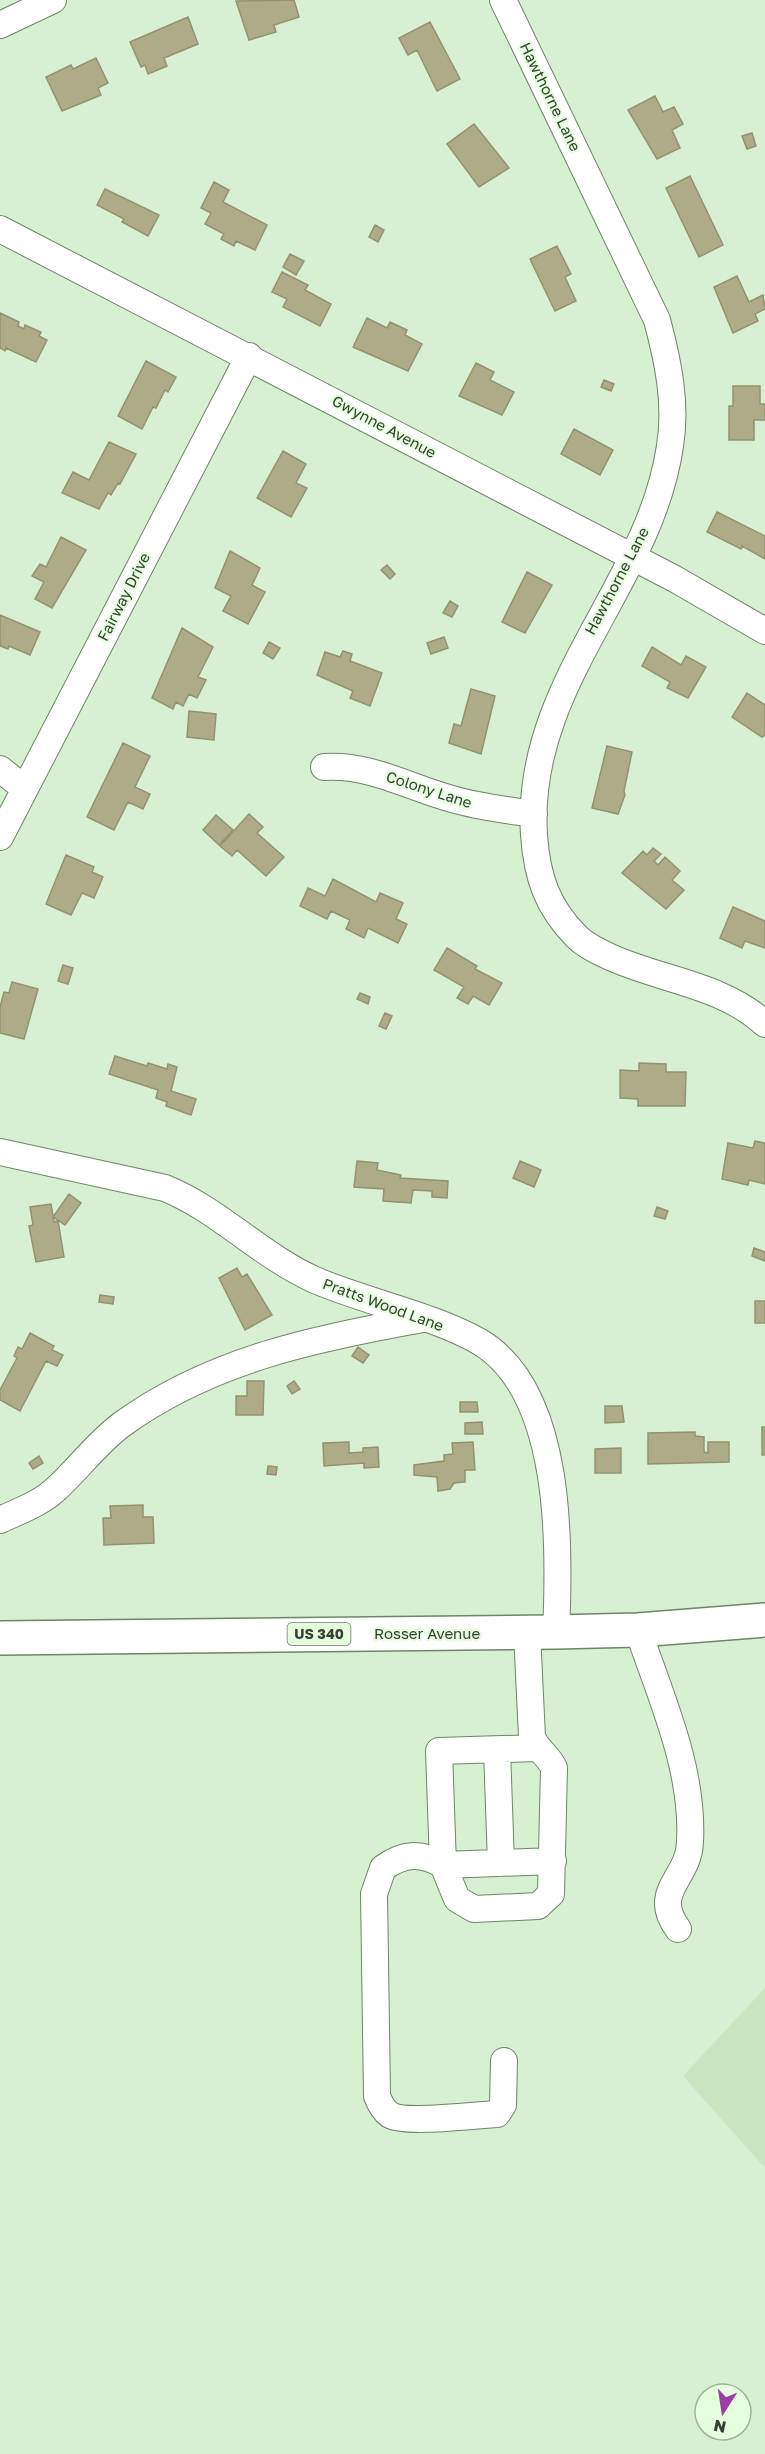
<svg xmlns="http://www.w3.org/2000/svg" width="765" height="2454" viewBox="0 0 765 2454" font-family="'Golos Text',sans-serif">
  <rect width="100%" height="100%" fill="#d7f0d1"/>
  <path fill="#c8e6c0" d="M765,1988V2168L683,2076Z"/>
  <path fill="#aeab88" stroke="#95926f" stroke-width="1.5" d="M294,0L299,17L274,25L276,32L249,40L236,1Z
    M188,17L198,44L164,58L167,66L148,74L145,65L141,67L130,42Z
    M430,22L460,79L437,91L417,50L408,55L399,38Z
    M96,58L108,83L98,88L101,95L62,111L46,77L71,65L73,69Z
    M655,96L663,112L674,107L683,124L672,130L680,148L657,159L628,110Z
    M474,124L509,168L479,187L447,144Z
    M752,133L756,146L747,149L742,136Z
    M690,176L723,245L699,257L666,188Z
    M214,182L229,190L223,202L267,225L255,250L236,241L234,246L221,239L224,234L205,224L211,213L201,208Z
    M105,189L159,215L148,236L122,222L124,219L97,205Z
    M375,225L384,230L378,242L369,237Z
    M557,246L571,274L565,277L576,301L555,311L530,259Z
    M290,254L304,261L296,275L283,267Z
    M282,272L308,285L305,290L331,304L320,326L283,307L287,299L272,292Z
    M737,276L749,302L763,295L765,309L755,314L758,321L733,333L714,287Z
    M0,313L19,322L18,326L24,329L25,325L41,332L39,336L47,340L36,362L6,348L5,351L0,348Z
    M367,318L387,328L390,322L407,330L405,335L422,344L408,371L353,347Z
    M146,361L176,377L168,392L165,390L156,408L153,407L142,429L118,416Z
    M476,363L494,372L490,380L514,392L502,415L459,396Z
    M604,380L614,384L611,391L601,387Z
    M733,386H760V404H765V420H754V440H729V406H733Z
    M574,429L613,450L600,475L561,454Z
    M109,442L136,454L120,484L118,483L111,495L108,493L99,509L62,493L73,472L89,480Z
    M283,451L306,464L296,483L307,488L291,517L257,498Z
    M717,512L765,536V559L742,546L741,549L707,532Z
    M61,537L86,550L52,608L35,599L44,582L32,576L40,564L46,567Z
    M230,551L260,568L252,585L265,592L248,624L223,611L231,596L215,588Z
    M387,565L395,574L390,579L381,570Z
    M527,572L552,585L525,633L502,622Z
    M450,601L458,606L452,617L443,613Z
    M0,615L40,632L30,655L9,646L8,649L0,646Z
    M182,628L213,647L198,677L206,680L197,698L189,694L183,706L176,702L173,709L152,698Z
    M444,637L448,648L431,654L427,643Z
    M269,642L280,648L273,659L263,653Z
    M652,647L681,665L686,656L706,667L688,698L667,688L670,682L642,666Z
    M343,651L352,654L350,661L382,673L370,706L350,698L353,691L317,675L325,652L340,657Z
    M471,689L495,696L481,754L449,743L454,724L461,726Z
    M747,693L765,705V735L762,737L732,717Z
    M189,711L216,714L214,740L187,737Z
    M123,743L150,756L135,787L150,794L143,809L128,802L114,830L87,817Z
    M607,746L632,752L624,791L625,795L618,814L592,808Z
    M249,814L263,827L257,833L284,857L266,876L237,850L232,856L220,846Z
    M216,815L233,830L219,845L203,830Z
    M653,848L661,854L654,861L658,865L665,857L680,871L672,880L684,890L666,909L622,873L643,851L647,855Z
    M66,855L94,867L92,872L103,877L94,898L82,893L71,915L46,904Z
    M333,879L376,902L380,893L403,903L396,919L407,924L398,943L368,928L364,938L346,929L350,920L331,911L327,919L300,906L308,888L325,896Z
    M733,907L765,921V948L745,941L742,948L720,938Z
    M447,948L477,966L475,969L502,983L489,1005L473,996L468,1004L457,998L464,987L434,970Z
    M63,965L73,968L68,984L58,981Z
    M12,982L38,989L24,1039L0,1033V1007L4,992L9,993Z
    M360,993L370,997L368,1004L357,999Z
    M385,1013L392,1016L386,1029L379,1026Z
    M115,1056L147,1066L148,1063L167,1069L168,1064L177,1067L171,1091L196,1099L191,1115L166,1106L167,1102L156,1098L158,1090L109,1074Z
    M639,1063L666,1064V1072H686L685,1106H638V1099L620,1098V1070L639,1071Z
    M755,1141L765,1143V1184L749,1180L748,1185L722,1179L728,1143L753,1148Z
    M357,1161L378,1163L377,1170L401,1175L400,1178L448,1181L447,1198L432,1197V1191L413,1190L411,1203L383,1201L384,1189L354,1187Z
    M520,1161L541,1170L534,1187L513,1178Z
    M69,1194L81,1203L65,1225L53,1217Z
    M51,1204L54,1222L58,1221L64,1257L36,1262L29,1226L33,1225L30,1207Z
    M657,1207L668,1211L665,1219L654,1216Z
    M754,1248L765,1252V1261L752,1256Z
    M237,1268L242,1277L247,1274L272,1315L245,1330L219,1278Z
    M100,1295L114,1297L113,1304L99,1302Z
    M755,1301H765V1323H755Z
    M30,1333L54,1346L52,1350L63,1355L57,1366L46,1361L20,1411L0,1400V1390L17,1358L14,1356L18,1347L22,1349Z
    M358,1347L369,1355L363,1363L352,1356Z
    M247,1381H264L263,1415H236V1396H247Z
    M294,1381L300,1389L292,1394L287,1386Z
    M460,1402H477L478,1412H460Z
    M605,1406H622L624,1422L605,1423Z
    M482,1422L483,1434H465V1423Z
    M762,1427H765V1455H762Z
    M695,1432V1436L704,1437V1452L708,1453V1442H729V1462L648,1464V1433Z
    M349,1442V1453L363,1452V1448L378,1447L379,1467L364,1468V1463L324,1466L323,1443Z
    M473,1442L475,1470H465V1482L454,1483L450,1489L438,1491L437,1477L414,1475V1465L444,1461V1455L453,1454L452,1443Z
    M621,1448V1473H595V1449Z
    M39,1456L43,1463L33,1469L29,1463Z
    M268,1466L277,1467L276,1475L267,1474Z
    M143,1505V1517H153L154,1543L104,1545L103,1518H111L110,1506Z"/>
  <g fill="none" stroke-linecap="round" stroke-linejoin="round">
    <g stroke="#6e8568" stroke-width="28">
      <path id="minor" d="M503,0L657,320C668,361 677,404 670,446C650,585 524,684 534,835C537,877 547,907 577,937C585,945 597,951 608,956C659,980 722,984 765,1024
        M0,25L53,0
        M0,229L675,579L765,631
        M324,767C370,764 408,787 452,799C479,807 507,810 534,814
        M0,769L24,788
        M0,837L249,356
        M0,1152L165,1188C219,1210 261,1256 315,1280C366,1302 433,1315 480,1342C563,1392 560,1547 556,1632
        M0,1520C19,1511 40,1504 56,1489C78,1469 96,1444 121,1425C210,1360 316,1338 423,1319
        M638,1630C661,1698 694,1769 690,1842C689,1879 650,1891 678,1929
        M537,1748L439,1751L443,1865L553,1861
        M497,1750L501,1863
        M504,2061L503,2105L497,2114C476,2115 406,2124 390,2115C383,2110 380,2104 377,2096L374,1894L383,1868C404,1853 421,1852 443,1865L457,1899L474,1909L538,1906L551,1894L554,1768C549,1756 537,1750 532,1737L527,1633"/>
    </g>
    <g stroke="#6e8568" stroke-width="36">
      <path id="major" d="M0,1638L556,1632L638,1630L765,1620"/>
    </g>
    <use href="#minor" stroke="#fff" stroke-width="26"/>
    <use href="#major" stroke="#fff" stroke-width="33"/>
  </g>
  <g text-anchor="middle" stroke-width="4.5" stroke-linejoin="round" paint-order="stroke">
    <rect fill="#e5fede" stroke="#6a7966" stroke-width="1.5" x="287.5" y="1623" width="63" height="22" rx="4.5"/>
    <g font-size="14" font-weight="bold" fill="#364033">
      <text x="319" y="1639">US 340</text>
    </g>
    <g font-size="15" fill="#364033" stroke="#e5fede">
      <text transform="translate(550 97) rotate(64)" y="5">Hawthorne Lane</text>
      <text transform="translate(384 427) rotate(28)" y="5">Gwynne Avenue</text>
      <text transform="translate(617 581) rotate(-62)" y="5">Hawthorne Lane</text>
      <text transform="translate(124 597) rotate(-63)" y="5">Fairway Drive</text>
      <text transform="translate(429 790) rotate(18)" y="5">Colony Lane</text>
      <text transform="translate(383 1305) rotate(20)" y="5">Pratts Wood Lane</text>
      <text x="427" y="1639">Rosser Avenue</text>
    </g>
  </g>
  <g transform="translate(723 2412) rotate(192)"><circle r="28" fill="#e5fede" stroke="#9fb29a" stroke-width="1.5"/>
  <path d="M0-4.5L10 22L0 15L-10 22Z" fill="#9d3ea6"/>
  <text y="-9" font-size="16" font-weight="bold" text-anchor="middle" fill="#364033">N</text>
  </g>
</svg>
